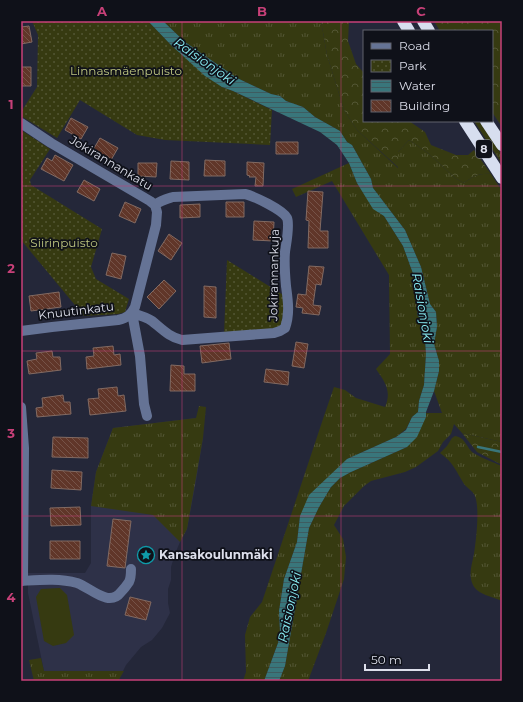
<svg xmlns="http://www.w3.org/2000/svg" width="523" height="702" viewBox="0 0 523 702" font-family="Montserrat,sans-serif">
  <defs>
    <pattern id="grass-tufts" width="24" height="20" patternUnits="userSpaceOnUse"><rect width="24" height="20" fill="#363a11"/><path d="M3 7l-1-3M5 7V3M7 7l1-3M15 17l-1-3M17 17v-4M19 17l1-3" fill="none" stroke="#535634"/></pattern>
    <pattern id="forest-crowns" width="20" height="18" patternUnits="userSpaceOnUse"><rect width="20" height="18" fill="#363a11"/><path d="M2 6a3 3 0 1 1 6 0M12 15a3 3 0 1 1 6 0" fill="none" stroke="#535634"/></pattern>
    <pattern id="park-dots" width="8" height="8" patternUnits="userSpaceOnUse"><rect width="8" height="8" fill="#363a11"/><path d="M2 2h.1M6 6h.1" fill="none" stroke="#535634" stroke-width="1.8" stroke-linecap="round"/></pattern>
    <pattern id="water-rules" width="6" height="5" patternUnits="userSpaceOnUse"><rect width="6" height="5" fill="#39767b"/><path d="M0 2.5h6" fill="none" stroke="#3e5c60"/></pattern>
    <pattern id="building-back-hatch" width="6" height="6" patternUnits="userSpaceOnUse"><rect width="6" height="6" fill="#603629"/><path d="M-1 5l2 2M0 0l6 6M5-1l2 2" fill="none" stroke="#765348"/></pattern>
  </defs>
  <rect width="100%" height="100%" fill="#242739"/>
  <path fill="#2e3148" d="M196,418L203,438L196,481L187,529L180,542L175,554L171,567V580L168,589V603L170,613L162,628L152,640L141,647L126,665L118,681H46L28,593V573H85L91,563V506L96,472L113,428Z"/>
  <path fill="url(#grass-tufts)" d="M163,21H321L327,55L344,110L357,130L398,168V152L409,140L428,153L455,178L464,183C473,176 480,173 491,174L502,191V442L462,433L454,424L451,434L443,442L438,451L416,467L405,472L371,481L364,486L344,506L334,525L343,539L346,557L344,579L326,633L308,681H279L285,666L309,528L319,507L331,487L340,478L351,472L407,447L422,413H442L434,391L439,371V361L434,344L435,338L437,327L436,312L430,304L421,267L405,230L373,188L371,179L352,145L347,142L340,131L315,117L303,107L286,101L280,96L271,94L237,78L185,42Z
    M474,121H479L502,155V164Z
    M349,163L357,183L373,208L384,216L403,246L419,290L420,305L417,314L424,325L426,354L424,385L419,401L418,412L412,417L406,429L396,437L347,459L300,516L297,542L284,579L279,611L280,632L278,643L264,681H243L246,672L245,635L250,617L262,602L324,416L334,387L345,390L356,398L385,407C392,391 385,382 376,369L390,354L389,275L332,181L296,197L292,189Z
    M199,406L206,407L203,438L187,529L180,542L153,515L91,506L96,472L113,428L196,418Z
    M455,436C464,437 466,445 471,451C476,456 495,463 502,466V601C493,597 477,594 473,585C468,575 472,564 474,554C476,540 480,509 475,496C473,491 467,488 464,484C456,471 453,462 440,453L447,446L452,438Z
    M41,658L44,671H124L118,681H34L29,660Z"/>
  <path fill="url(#forest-crowns)" d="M321,21H349L348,41L356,64L364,73V121H409L425,132L431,145L456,155H468L474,150L491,174C480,173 473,176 464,183L455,178L428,153L409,140L398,152L399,168L357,130L344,110L327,55Z
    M434,21H502V127L492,112V31H440Z
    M462,433L502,442V465L477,452Z"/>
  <path fill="url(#park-dots)" d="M32,21H148L171,45L222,87L233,91L272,110L270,145L165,140L137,135L80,100L57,138L21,116V112L37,87L38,35Z
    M21,130L50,149L30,180L31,185L102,229L91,267L96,279L129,299L125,312L118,314L84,316L21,240Z
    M227,260L285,296L282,323L278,328L224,334Z"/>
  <path fill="#363a11" d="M60,588L67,595L74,635L66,643L53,646L44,641L36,597L41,589Z"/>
  <path fill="url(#water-rules)" d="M148,21H163L185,42L237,78L271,94L280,96L286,101L303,107L315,117L340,131L347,142L352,145L371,179L373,188L405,230L421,267L430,304L436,312L437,327L435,338L434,344L439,361V371L434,391L426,412V417L417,437L407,447L351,472L340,478L331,487L319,507L309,528L285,666L279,681H264L278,643L280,632L279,611L284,579L297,542L300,516L309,495L347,459L396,437L406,430L412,417L418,412L419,401L424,385L426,354L424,325L417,314L420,305L419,290L403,246L384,216L373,209L357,183L349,163L337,145L320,132L233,91L222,87L205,76L171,45Z"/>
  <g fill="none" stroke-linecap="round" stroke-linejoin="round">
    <path stroke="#39767b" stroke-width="2.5" d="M478,447L502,452"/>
  </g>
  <path fill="url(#building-back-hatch)" stroke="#826a62" d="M29,26L32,42L21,44V27Z
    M21,67H31V86H21Z
    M71,118L88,127L81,139L65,130Z
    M100,138L118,148L111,160L93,150Z
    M276,142H298V154H276Z
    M55,155L73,165L64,181L41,169L47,158L52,161Z
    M205,160L225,161V176H204Z
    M171,161L189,162V180L170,179Z
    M247,162L264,163L263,186H255L256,177H249L250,176L247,175Z
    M138,163H157L156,177L138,176Z
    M84,180L100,189L94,201L77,192Z
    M308,191L323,192L320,231H328V248H308L309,221L306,220Z
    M125,202L141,209L135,223L119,216Z
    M226,202H244V217H226Z
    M200,204V217L180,218V205Z
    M254,221L274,222L273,241L253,240Z
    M169,234L182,243L171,260L158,251Z
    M112,253L126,256L121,279L106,275Z
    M309,266L324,267L321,285L316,284L313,305L321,306L319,315L302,313L303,308L296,307L298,294L306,295Z
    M164,280L176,291L159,309L147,297Z
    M204,286L216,287V318L204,317Z
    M59,292L61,307L31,311L29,296Z
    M296,342L308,344L304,368L292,366Z
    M229,343L231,359L202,363L200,346Z
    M113,346L114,355L120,354L121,365L87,369L86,357L94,356L93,348Z
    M52,351L53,357H60L61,370L29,374L27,361L37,359L36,353Z
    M171,365L184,366V374H195V391H170Z
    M266,369L289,372L288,385L264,382Z
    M117,387L118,396L124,395L126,411L90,415L88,399L99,398L98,389Z
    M63,395L64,402H70L71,414L37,417L36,408L43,407L42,398Z
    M53,437L88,438V458L52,457Z
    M52,470L82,472L81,490L51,488Z
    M80,507L81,525L51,526L50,508Z
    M113,519L131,521L125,568L107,566Z
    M50,541H80V559H50Z
    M130,597L151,602L146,620L125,615Z"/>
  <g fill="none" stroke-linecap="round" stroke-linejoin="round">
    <path stroke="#657395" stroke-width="10" d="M21,123L51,143L150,201L155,205L157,212L156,225L135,307C131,315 127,318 118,320L52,327L21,331
      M132,313C139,315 146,317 152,321C162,329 169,337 182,340L274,333L280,331L285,328C290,314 288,301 286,286C285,275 284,263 285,252C286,244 290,225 287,218C283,210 254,196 245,194L173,197C166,199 161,200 155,205
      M132,313L140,356L144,404L147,416
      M21,407L24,448L23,581
      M21,581C39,580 59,578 77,583C91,588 109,608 121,592C124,589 127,585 129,582C131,578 131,573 131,569"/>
    <path stroke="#d7deef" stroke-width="12" d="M403,21L409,31
      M423,21L429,31
      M465,121L502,178
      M486,121L502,145"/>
  </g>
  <path fill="none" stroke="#c74078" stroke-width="1" stroke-opacity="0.55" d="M182,21V681M341,21V681M21,186H502M21,351H502M21,516H502"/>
  <defs>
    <g id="sight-ring" transform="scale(0.9)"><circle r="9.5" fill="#0f1119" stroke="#0f9aa8" stroke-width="1.5"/><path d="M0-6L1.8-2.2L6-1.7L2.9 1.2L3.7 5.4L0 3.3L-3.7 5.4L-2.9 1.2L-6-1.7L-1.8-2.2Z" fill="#0f9aa8"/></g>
  </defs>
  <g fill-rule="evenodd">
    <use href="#sight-ring" x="146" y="555"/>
  </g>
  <g text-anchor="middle" stroke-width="3.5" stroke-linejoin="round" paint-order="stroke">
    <rect fill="#0f1119" stroke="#9fa1ac" stroke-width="1" x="476" y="140" width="16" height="18" rx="3"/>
    <g font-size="11" font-weight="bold" fill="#dddfeb">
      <text x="484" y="153">8</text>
    </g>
    <g font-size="12" fill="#bec680" stroke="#0f1119">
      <text x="126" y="75">Linnasmäenpuisto</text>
      <text x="64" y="247">Siirinpuisto</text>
    </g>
    <g font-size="12" fill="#dddfeb" stroke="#0f1119">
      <text transform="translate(111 163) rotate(31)" y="4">Jokirannankatu</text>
      <text transform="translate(274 275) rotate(-89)" y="4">Jokirannankuja</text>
      <text transform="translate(76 311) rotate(-7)" y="4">Knuutinkatu</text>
    </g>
    <g font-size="12" font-weight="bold" fill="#dddfeb" stroke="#0f1119" text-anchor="start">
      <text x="159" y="559">Kansakoulunmäki</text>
    </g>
    <g font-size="13" font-style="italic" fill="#88ebf2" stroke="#0f1119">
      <text transform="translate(205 61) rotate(35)" y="5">Raisionjoki</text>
      <text transform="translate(423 308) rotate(80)" y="5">Raisionjoki</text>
      <text transform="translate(289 607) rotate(-78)" y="5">Raisionjoki</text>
    </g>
  </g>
  <rect width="523" height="702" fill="none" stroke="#0f1119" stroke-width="44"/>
  <rect x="363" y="30" width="130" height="92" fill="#0f1119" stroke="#61636d"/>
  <rect x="371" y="43" width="20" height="6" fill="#657395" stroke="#61636d"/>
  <text x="399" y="50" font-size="12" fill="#dddfeb">Road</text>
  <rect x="371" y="60" width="20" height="12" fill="url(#park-dots)" stroke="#61636d"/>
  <text x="399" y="70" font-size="12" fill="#dddfeb">Park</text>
  <rect x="371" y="80" width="20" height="12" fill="url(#water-rules)" stroke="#61636d"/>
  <text x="399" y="90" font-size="12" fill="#dddfeb">Water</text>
  <rect x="371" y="100" width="20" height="12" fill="url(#building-back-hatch)" stroke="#61636d"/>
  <text x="399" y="110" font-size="12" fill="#dddfeb">Building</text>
  <path d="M365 664v6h64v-6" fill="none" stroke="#dddfeb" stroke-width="2"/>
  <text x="371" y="664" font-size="12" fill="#dddfeb" stroke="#0f1119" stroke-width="3" paint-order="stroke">50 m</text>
  <rect x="22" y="22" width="479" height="658" fill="none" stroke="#c74078" stroke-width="1.5"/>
  <g font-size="13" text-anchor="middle" font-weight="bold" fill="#c74078">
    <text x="102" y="16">A</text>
    <text x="262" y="16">B</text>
    <text x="421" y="16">C</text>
    <text x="11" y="109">1</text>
    <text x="11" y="273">2</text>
    <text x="11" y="438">3</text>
    <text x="11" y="602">4</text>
  </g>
</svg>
